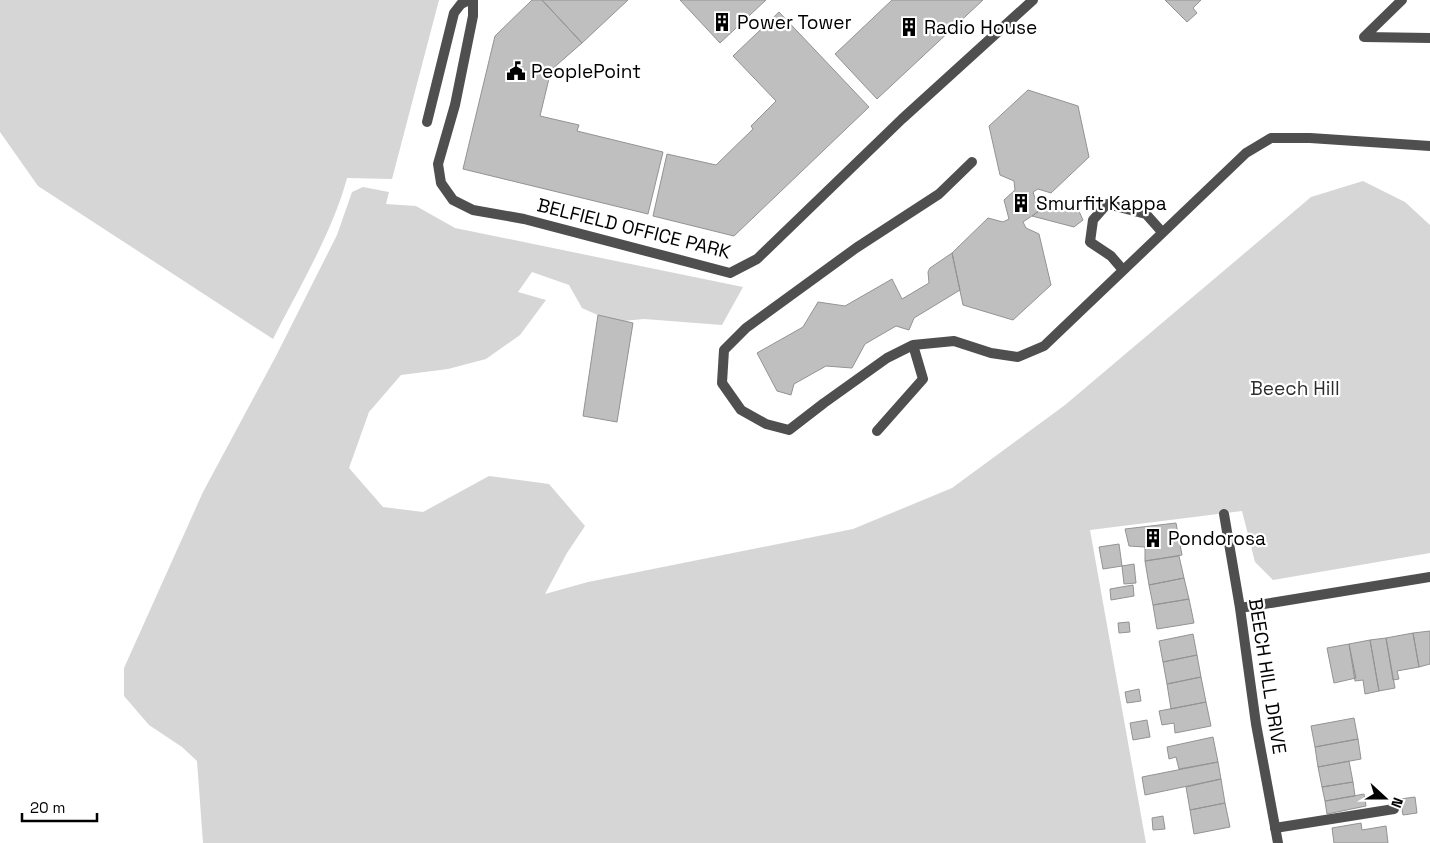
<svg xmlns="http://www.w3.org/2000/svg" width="1430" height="843" viewBox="0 0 1430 843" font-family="'Space Grotesk',sans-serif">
  <rect width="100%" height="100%" fill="#fff"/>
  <path fill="#d6d6d6" d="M0,0H439L392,179L347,178C333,231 298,290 273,339L38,186L0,132Z
    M1363,181L1405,202L1430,225V553L1273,580L1255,562L1242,511L1090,530L1146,843H203L197,761L182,747L149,725L124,696V668L203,492L276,356L337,235L352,192L363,187L389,192L386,204L416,206L455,228L743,287L722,325L644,319L613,322L582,308L569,285L532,272L518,292L546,300L520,335L486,359L448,369L401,375L369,412L349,468L383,507L423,512L489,476L549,484L585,526L567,553L545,594L588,582L853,529L952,488L1065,405L1311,197Z"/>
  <path fill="#bfbfbf" stroke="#939393" d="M532,0H542L582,43L551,70L540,116L579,125L577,131L663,152L648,214L463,169L495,36Z
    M542,0H628L582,43Z
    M680,0H766L720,43Z
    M892,0H983L877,99L835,54Z
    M1165,0H1201L1193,8L1197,13L1187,22Z
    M779,12L869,107L734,236L653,216L667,154L716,165L753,129L751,126L776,101L733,56Z
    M1028,90L1078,106L1089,157L1051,193L1038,189L1033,192L1039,211L1023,222L1026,228L1039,234L1051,285L1013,320L963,305L952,253L988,218L1003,222L1009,219L1004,200L1015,190L1014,181L1000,175L989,126Z
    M1036,198L1078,209L1083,220L1074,227L1032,216L1039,211Z
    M952,253L960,290L914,318L909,330L896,326L865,344L852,368L826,366L794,384L791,395L777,391L757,353L803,327L818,302L845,306L892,279L902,299L929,283L928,272L930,268Z
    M598,315L633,323L617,422L583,416Z
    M1176,523L1182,555L1145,561V547L1129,546L1125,529Z
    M1119,544L1122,566L1103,569L1099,547Z
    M1179,556L1184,578L1149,585L1145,561Z
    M1134,564L1136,583L1124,584L1122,566Z
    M1184,578L1189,599L1153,605L1149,585Z
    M1133,585L1134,596L1111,600L1110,589Z
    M1189,599L1194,623L1157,629L1153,605Z
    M1129,622L1130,632L1119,633L1118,623Z
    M1430,631V664L1419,667L1413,633Z
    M1413,633L1419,667L1397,671L1399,679L1393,680L1386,638Z
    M1193,634L1197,655L1163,662L1159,641Z
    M1386,638L1395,688L1379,691L1370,640Z
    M1370,640L1379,691L1365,694L1363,680L1355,681L1349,644Z
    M1349,644L1356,678L1334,683L1327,648Z
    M1197,655L1201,677L1167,684L1163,662Z
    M1201,677L1206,702L1171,709L1167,684Z
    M1139,689L1141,701L1127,703L1125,692Z
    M1206,702L1211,726L1175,733L1174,723L1162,725L1159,711Z
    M1354,718L1358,739L1315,747L1311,726Z
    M1147,720L1150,737L1133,740L1130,723Z
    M1213,737L1218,762L1179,769L1176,757L1169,759L1167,747Z
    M1358,739L1361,759L1318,767L1315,747Z
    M1349,761L1353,782L1322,787L1318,767Z
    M1218,762L1221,779L1145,795L1142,777Z
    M1221,779L1225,803L1190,810L1186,787Z
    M1353,782L1355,796L1325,801L1322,787Z
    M1364,794L1366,806L1327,814L1325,801Z
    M1415,797L1417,813L1403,815L1400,799Z
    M1225,803L1230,827L1194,834L1190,810Z
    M1163,816L1165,829L1153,830L1152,818Z
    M1361,823L1362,830L1386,826L1388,843H1334L1332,828Z"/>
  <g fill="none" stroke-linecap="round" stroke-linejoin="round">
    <path stroke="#4f4f4f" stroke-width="10" d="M473,0V16L455,105L438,164L441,183L453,200L473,210L524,219L730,273L757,259L902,119L1033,0
      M1402,0L1364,37L1430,38
      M427,122L454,13L461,4L469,0
      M972,162L939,194L856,248L746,328L724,350L722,383L741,410L766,424L789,430L824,403L887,358L913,345L954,341L991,353L1018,357L1044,346L1246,153L1271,138H1310L1430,146
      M1123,270L1111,256L1090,242L1093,220L1107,204L1146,214L1162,232
      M877,431L923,379L913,345
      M1275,828L1394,809"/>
    <path stroke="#4f4f4f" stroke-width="10" d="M1224,514L1240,608L1256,724L1278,843
      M1240,608L1430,577"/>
  </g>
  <defs>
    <g id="building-bare" transform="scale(1.5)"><path d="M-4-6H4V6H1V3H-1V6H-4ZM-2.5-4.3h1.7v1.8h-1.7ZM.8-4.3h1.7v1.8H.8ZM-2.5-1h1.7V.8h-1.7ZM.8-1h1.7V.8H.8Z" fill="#000" stroke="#fff" stroke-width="2.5" paint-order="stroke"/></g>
    <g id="civic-bare" transform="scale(1.5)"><path d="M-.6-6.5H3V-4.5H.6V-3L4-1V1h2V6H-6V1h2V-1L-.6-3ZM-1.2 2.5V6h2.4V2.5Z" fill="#000" stroke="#fff" stroke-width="2.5" paint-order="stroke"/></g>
  </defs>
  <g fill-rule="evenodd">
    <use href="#building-bare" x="722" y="22"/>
    <use href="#building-bare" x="909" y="27"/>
    <use href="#civic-bare" x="516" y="71"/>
    <use href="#building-bare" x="1021" y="203"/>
    <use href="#building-bare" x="1153" y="538"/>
  </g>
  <g text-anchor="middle" stroke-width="4.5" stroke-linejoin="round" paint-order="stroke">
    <g font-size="19" fill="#000" stroke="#fff" text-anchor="start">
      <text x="737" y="29">Power Tower</text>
      <text x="924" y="34">Radio House</text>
      <text x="531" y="78">PeoplePoint</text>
      <text x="1036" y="210">Smurfit Kappa</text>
      <text x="1168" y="545">Pondorosa</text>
    </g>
    <g font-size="19" fill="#000" stroke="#fff">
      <text transform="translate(634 228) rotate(14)" y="7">BELFIELD OFFICE PARK</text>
      <text transform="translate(1268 676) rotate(81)" y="7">BEECH HILL DRIVE</text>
    </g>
    <g font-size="19" fill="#2d2d2d" stroke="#fff">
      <text x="1295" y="395">Beech Hill</text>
    </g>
  </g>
  <g transform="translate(1385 798) rotate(111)" stroke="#ffffff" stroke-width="4" paint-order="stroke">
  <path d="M0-4L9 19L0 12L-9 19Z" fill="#000000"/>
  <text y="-8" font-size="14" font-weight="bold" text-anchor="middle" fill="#000000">N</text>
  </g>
  <path d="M22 813v8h75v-8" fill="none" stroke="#000000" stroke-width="2.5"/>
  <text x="30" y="813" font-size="15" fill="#000000" stroke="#ffffff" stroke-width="4" paint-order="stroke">20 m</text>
</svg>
